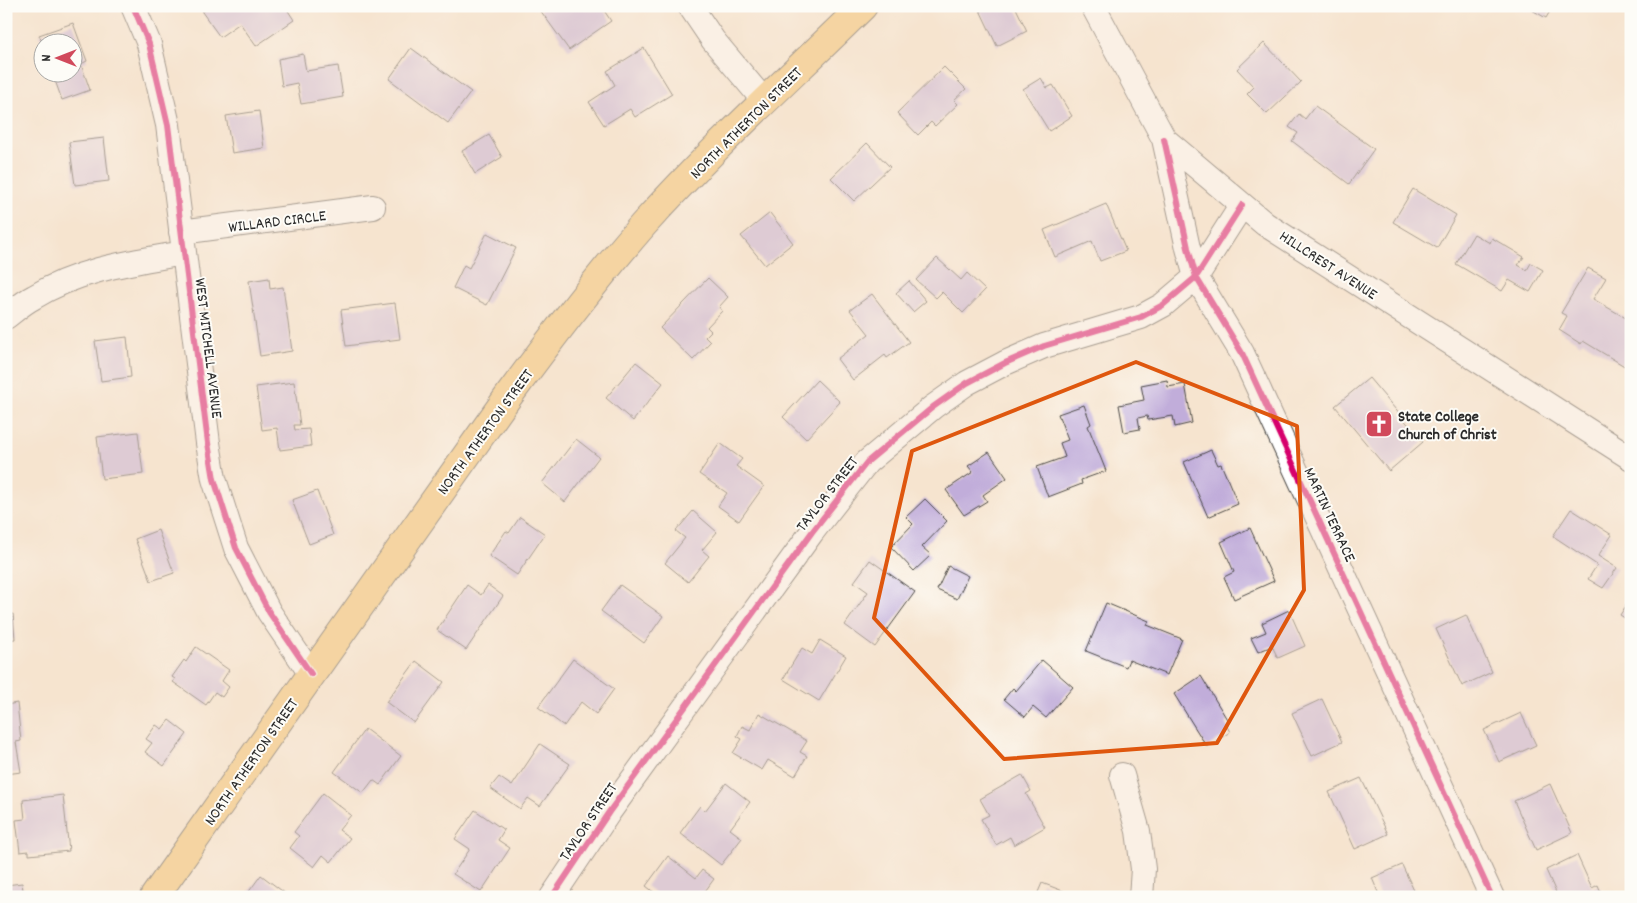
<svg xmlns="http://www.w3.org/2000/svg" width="1637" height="903" viewBox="0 0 1637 903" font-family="Dekko,sans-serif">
  <rect width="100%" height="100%" fill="#fdfcf7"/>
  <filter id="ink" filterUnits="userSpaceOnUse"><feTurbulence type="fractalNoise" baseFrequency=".02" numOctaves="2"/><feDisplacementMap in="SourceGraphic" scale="10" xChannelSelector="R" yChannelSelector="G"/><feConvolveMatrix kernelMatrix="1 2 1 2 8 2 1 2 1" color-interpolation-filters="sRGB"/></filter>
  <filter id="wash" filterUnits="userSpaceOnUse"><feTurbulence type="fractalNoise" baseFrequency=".0096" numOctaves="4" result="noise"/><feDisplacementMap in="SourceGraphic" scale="20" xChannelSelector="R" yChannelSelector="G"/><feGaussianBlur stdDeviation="1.12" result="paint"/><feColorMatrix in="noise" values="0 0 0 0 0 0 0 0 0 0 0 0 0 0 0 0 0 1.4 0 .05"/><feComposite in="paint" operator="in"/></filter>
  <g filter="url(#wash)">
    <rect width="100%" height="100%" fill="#f6e4cf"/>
    <g id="blocks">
      <path fill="#c1adda" d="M211,6H285L294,20L256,46L240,23L220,37L202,12Z
        M545,6H563L565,9L569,6H601L611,21L569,50L540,10Z
        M978,6H1015L1027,31L997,46Z
        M1525,6H1553L1546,18Z
        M73,23L87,61L81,64L90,90L62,100L52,72H72V42H42L39,35Z
        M1264,43L1301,82L1267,114L1247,94L1254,87L1237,69Z
        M411,48L471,92L448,123L389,79Z
        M644,48L672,94L635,117L630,109L604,125L589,102L615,85L607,71Z
        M303,54L306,71L338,66L343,97L301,104L297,83L282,86L278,59Z
        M944,67L966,89L954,100L958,104L935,126L931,122L918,135L897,113Z
        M1041,78L1047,88L1053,85L1072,116L1049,131L1023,89Z
        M1315,106L1374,149L1349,184L1292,141L1298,133L1289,127L1299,114L1305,119Z
        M259,111L264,148L232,153L226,116Z
        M489,135L502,157L475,174L462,151Z
        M104,138L109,181L75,185L69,142Z
        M867,143L890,167L854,201L831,178Z
        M1413,189L1456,215L1437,248L1393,222Z
        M1106,204L1126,251L1100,261L1092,241L1055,257L1044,230Z
        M770,213L793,243L765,265L741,236Z
        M487,233L516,248L487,305L453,288L464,265L469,268Z
        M1474,234L1490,243L1492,238L1524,257L1518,265L1527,270L1531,263L1543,270L1530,292L1509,280L1502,291L1456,264Z
        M937,258L961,280L967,273L985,290L963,313L942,292L936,298L916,280Z
        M1588,268L1606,278L1593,299L1631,321V359L1626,367L1583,341L1581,344L1559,330L1567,316L1561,313Z
        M269,278L270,289L283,287L292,351L260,356L249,281Z
        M708,278L728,297L719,307L722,311L707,327L711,331L705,337L710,342L693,360L660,328Z
        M909,281L926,301L913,312L896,293Z
        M872,294L909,342L887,358L885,355L853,380L837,359L869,334L850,310Z
        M395,303L400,339L346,346L341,310Z
        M127,337L131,377L101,381L95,341Z
        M636,362L663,383L633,421L606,398Z
        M1369,378L1423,442L1389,471L1335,406Z
        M817,380L840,402L806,439L783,417Z
        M1167,380L1168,387L1185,384L1192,423L1175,427L1173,416L1148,420L1147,416L1138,418L1140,429L1124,432L1119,405L1144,400L1141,385Z
        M294,382L300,425H294L295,430L309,429L311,446L280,450L277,428L262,430L256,387Z
        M1084,405L1091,424L1088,426L1106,471L1081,480L1082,484L1048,497L1037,467L1065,457L1060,443L1068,440L1058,414Z
        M138,432L143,474L102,479L97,437Z
        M576,439L599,457L565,502L542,483Z
        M720,443L742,459L736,466L764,486L739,521L718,506L727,493L699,474Z
        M1211,450L1218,465L1221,464L1238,504L1208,517L1184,462Z
        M989,452L1007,478L983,495L987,501L964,515L946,490L973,472L968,466Z
        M317,491L333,535L309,544L292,500Z
        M925,499L947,521L922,547L931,555L914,571L891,547L913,524L906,517Z
        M1571,509L1612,535L1598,556L1617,568L1603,588L1588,579L1597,565L1553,536Z
        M693,511L717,532L702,550L709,556L688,582L665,563L685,538L676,531Z
        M520,517L545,534L517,575L489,556L506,531L509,533Z
        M1250,528L1274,581L1234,599L1224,577L1234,572L1221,542Z
        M158,530L174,573L151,581L135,539Z
        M870,560L915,592L875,647L845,625L868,592L854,582Z
        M948,566L968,576L957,599L937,590Z
        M467,585L481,595L488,585L503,596L466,650L437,630Z
        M620,585L663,616L644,643L601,611Z
        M1631,598V622L1620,615Z
        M1106,603L1149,621L1147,625L1182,639L1167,675L1129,660L1126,667L1086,651Z
        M1289,610L1305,646L1278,658L1272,646L1258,652L1251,638L1266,632L1262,623Z
        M13,614L15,639L6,640V615Z
        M1466,615L1492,672L1462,686L1436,629Z
        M820,640L846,656L819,701L783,679L802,648L812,654Z
        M196,647L229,670L222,681L229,687L222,697L215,692L206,705L173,682L175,679L172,677L184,660L186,662Z
        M573,659L614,689L596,714L581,702L564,726L538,707Z
        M1042,660L1073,687L1046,718L1033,707L1025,717L1004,699L1013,688L1016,691Z
        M416,661L444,682L414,723L386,702Z
        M1201,676L1228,721L1225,723L1230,732L1207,747L1174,694Z
        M1322,699L1342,742L1312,756L1292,713Z
        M17,703L21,741L16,742L21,772L6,774V705Z
        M759,713L807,741L800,752L807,756L795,776L768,760L762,770L733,753L742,739L737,736L742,726L750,730Z
        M1521,713L1536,745L1499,762L1484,730Z
        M169,720L187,734L164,766L145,752L152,743L146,739L156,725L162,729Z
        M365,729L401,756L380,785L373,780L363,793L334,772Z
        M540,744L570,764L540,806L528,798L520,809L490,788L499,777L512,786Z
        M1022,775L1031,791L1026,794L1045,827L1014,845L1010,837L996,845L981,819L989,815L980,799Z
        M1361,778L1388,834L1355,849L1329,792Z
        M726,783L750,802L730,829L742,838L721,865L680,833L700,806L705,811Z
        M1550,784L1572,833L1536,850L1514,801Z
        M323,793L351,815L339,830L350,838L331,862L323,855L314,867L290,848L299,836L294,832Z
        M63,795L69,851L29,855V851L20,852L16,820L25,819L23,800Z
        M475,810L504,830L498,840L510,848L481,892L453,874L470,849L455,839Z
        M1577,855L1592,888L1598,885L1603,897H1558L1546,870Z
        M668,856L696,878L702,870L714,879L703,894L706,897H660L646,886Z
        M1402,865L1417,897H1380L1372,878Z
        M261,875L290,897H245Z
        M22,883L24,897H6V885Z
        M1042,883L1071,894L1070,897H1036Z"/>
    </g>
  </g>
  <g filter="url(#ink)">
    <use href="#blocks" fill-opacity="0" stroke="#494744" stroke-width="1"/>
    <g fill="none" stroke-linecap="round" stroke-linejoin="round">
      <g stroke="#494744" stroke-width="26">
        <path id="minor" d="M133,6L149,44L168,125L208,443L214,479L236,548L269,612L311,674
          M690,6L713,40L765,102
          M1093,6L1164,139L1265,224L1631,458
          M1164,139L1188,248L1196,277L1242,353L1492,897
          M181,232L373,207
          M6,317C15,310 24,302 34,297C79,269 133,262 184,253
          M1122,775L1138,831L1143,869L1141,897
          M552,897L609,812L812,532L867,462L933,407L967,383L1005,363L1044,346L1141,317L1163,305L1196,277L1242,205"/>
      </g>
      <g stroke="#494744" stroke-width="30">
        <path id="primary" d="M154,897L510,394C552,337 596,279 643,225C712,148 789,79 863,6"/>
      </g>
      <use href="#minor" stroke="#fff" stroke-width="24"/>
      <use href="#primary" stroke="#f3c26a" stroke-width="28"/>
      <g stroke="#fdfcf7" stroke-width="9">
        <path id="cycleway" d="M133,6L149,44L168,125L208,443L214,479L236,548L269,612L311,674
          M1164,139L1188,248L1196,277L1242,353L1492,897
          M552,897L609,812L812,532L867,462L933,407L967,383L1005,363L1044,346L1141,317L1163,305L1196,277L1242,205"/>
      </g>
      <use href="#cycleway" stroke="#d6006c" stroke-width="6"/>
    </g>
  </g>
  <path d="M0 0H1637V903H0ZM1136,362L1297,426L1304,590L1217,743L1004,759L874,618L912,451Z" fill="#f6e4cf" fill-opacity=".55" fill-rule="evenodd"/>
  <path fill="none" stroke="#df570e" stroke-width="4" stroke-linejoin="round" d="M1136,362L1297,426L1304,590L1217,743L1004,759L874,618L912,451Z"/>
  <defs>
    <g id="church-square" transform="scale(1.4375)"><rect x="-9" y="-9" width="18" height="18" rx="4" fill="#d1495b" stroke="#fdfcf7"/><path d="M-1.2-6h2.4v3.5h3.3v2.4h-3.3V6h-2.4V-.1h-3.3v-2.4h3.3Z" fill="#fff"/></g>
  </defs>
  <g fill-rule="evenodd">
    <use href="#church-square" x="1379" y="424"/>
  </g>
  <g text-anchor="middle" stroke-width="4" stroke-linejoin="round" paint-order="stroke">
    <g font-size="16" fill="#2b2b2b" stroke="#fdfcf7">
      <text transform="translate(745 122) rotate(-45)" y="6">NORTH ATHERTON STREET</text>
      <text transform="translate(277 220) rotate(-7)" y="6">WILLARD CIRCLE</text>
      <text transform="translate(1329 264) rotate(33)" y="6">HILLCREST AVENUE</text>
      <text transform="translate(210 348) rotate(83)" y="6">WEST MITCHELL AVENUE</text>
      <text transform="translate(484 431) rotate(-54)" y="6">NORTH ATHERTON STREET</text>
      <text transform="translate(826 493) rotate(-52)" y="6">TAYLOR STREET</text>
      <text transform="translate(1331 514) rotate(65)" y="6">MARTIN TERRACE</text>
      <text transform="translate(250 761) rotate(-55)" y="6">NORTH ATHERTON STREET</text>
      <text transform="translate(587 821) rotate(-56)" y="6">TAYLOR STREET</text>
    </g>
    <g font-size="16" font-weight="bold" fill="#2b2b2b" stroke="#fdfcf7" text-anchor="start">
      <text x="1398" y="421">State College<tspan x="1398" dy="18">Church of Christ</tspan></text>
    </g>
  </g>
  <rect width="1637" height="903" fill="none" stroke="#fdfcf7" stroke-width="25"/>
  <g transform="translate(58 58) rotate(270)"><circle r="24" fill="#fdfcf7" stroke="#a9a8a5"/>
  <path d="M0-4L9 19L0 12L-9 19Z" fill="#d1495b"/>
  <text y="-8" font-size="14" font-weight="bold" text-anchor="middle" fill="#2b2b2b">N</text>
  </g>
</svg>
